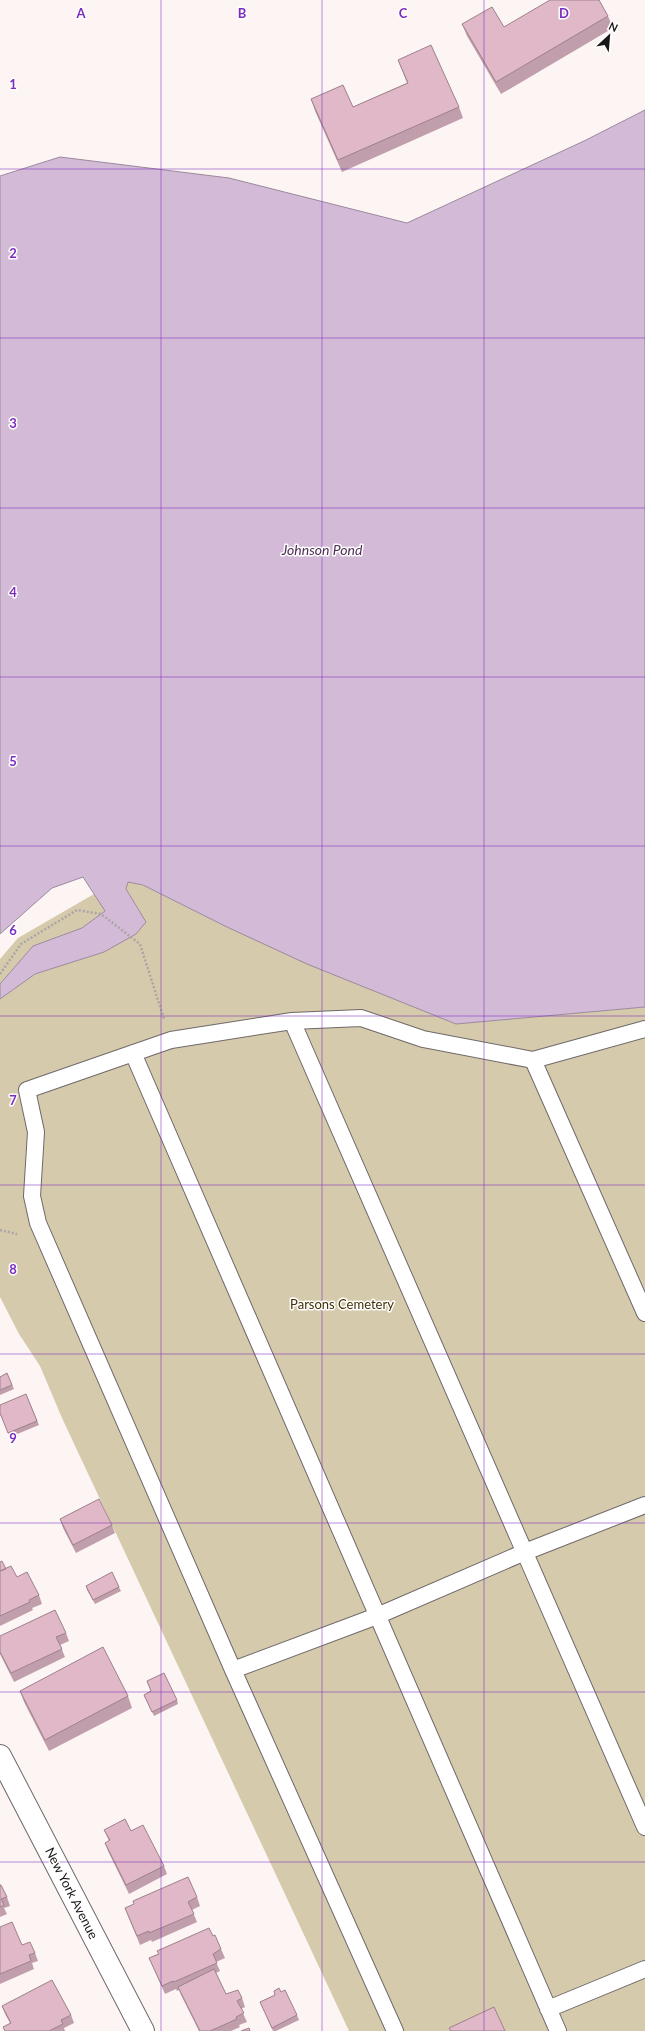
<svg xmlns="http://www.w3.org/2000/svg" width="645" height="2031" viewBox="0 0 645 2031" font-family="Lato,sans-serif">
  <rect width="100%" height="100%" fill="#fcf5f4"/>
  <path fill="#d6caad" d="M128,882L143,885L227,927L456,1024L645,1007V2031H349L62,1418L40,1366L19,1334L0,1297V999L35,974L104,952L146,922L126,889Z
    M94,894L106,911L82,928L33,946L0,984V959L18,938Z"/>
  <path fill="#d3bad7" stroke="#9b899d" d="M645,110V1007L456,1024L307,964L227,927L143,885L128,882L126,889L146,922L136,934L104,952L35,974L0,999V984L33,946L82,928L105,911L83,877L52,888L0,934V176L60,157L229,178L407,223L584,141Z"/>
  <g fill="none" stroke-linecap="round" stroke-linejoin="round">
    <g stroke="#6f6969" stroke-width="18">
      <path id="lane" d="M292,1021L645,1827
        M133,1053L558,2031
        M533,1060L645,1313
        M233,1670L377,1616L525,1552L645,1505
        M548,2009L645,1969
        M395,2031L233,1670L38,1223L32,1196L36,1132L27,1090L171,1040L292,1021L361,1018L423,1039L533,1060L645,1029"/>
    </g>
    <g stroke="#6f6969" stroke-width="24">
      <path id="street" d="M0,1756L143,2031"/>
    </g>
    <path stroke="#aaa5a4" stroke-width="2.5" stroke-dasharray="2 2" stroke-linecap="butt" d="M0,974L21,944L77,910L101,914L140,944L164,1019
      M0,1230L17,1234"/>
    <use href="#lane" stroke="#fff" stroke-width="16"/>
    <use href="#street" stroke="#fff" stroke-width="22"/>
  </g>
  <path fill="#c19eac" d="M608,16L613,28L501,94L467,36L462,24L504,27Z
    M398,60L459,107L463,118L342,172L315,111L311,99L353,107L407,83Z
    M7,1373L14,1389L0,1395V1377Z
    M26,1394L39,1425L10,1437L0,1414Z
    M60,1519L112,1525L115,1533L76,1553L63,1528Z
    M0,1562L6,1569L39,1595L42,1604L32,1608L33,1610L0,1626Z
    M86,1586L119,1587L121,1591L95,1604L87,1590Z
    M66,1633L69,1641L60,1645L65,1657L14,1682L0,1654V1636Z
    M147,1681L177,1700L178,1704L154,1716L144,1695L151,1691Z
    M20,1691L128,1696L132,1708L49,1751L24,1702Z
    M104,1830L131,1831L164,1866L167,1874L129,1894L108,1851L105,1843L109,1841Z
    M0,1885L7,1897L10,1906L4,1908L7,1914L0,1917Z
    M197,1897L200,1906L192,1910L197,1922L152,1942L151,1940L140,1945L128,1916L125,1908Z
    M0,1927L22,1945L35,1953L38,1961L32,1963L34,1969L0,1984Z
    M213,1936L221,1949L225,1958L216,1962L220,1971L216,1973L226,1994L242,1998L245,2007L241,2009L247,2022L239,2025L240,2027L231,2031H199L181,1995L179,1990L177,1991L176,1989L165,1994L149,1958L158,1954Z
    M274,1991L281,1992L297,2015L299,2020L276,2031H273L260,2002L275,1995Z
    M2,2006L71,2015L74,2023L64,2028L65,2031H5L3,2027L10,2023L5,2014Z"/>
  <path fill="#e0b8c8" stroke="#9d818c" d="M550,0H599L608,16L496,82L462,24L492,7L504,27Z
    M431,45L459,107L338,160L311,99L343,85L353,107L408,83L398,60Z
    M7,1373L12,1385L0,1390V1377Z
    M26,1394L37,1421L8,1433L0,1413V1405Z
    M99,1499L112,1525L73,1545L60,1519Z
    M2,1561L6,1569L0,1571V1562Z
    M11,1566L17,1577L27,1572L39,1595L29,1600L30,1602L0,1616V1571Z
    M112,1572L119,1587L93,1600L86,1586Z
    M55,1610L66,1633L56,1637L62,1649L11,1673L0,1652V1636Z
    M103,1647L128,1696L45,1740L20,1691Z
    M164,1673L177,1700L152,1712L144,1695L151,1691L147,1681Z
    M125,1819L131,1831L143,1825L164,1866L126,1885L105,1843L110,1840L104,1830Z
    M188,1877L197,1897L188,1902L194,1914L149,1933V1931L137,1936L125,1908L134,1904L133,1901Z
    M0,1885H1L7,1897L1,1899L4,1905L0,1907Z
    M12,1922L22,1945L30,1942L35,1953L29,1955L31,1961L0,1974V1927Z
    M209,1928L213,1936L215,1935L221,1949L213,1954L217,1963L174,1982L173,1981L162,1986L149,1958L159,1954L157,1951Z
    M214,1969L226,1994L238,1990L242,1998L237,2001L244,2013L236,2017L237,2019L210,2031H200L178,1987Z
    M52,1980L71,2015L61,2020L63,2024L49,2031H5L3,2027L11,2023L2,2006Z
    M279,1988L281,1992L285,1990L297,2015L272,2028L260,2002L275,1995L274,1991Z
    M494,2007L505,2031H451L449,2028Z
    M249,2028L250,2031H241Z"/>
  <path fill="none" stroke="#7b2cbf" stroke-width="1" stroke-opacity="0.55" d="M161,0V2031M322,0V2031M484,0V2031M0,169H645M0,338H645M0,508H645M0,677H645M0,846H645M0,1016H645M0,1185H645M0,1354H645M0,1523H645M0,1692H645M0,1862H645"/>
  <g text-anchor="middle" stroke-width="3" stroke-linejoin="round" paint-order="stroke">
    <g font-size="13" fill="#402f02" stroke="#fff">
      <text x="342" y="1309">Parsons Cemetery</text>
    </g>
    <g font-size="13" fill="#191717" stroke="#fff">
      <text transform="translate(72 1893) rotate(63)" y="5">New York Avenue</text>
    </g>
    <g font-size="14" font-style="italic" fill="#4f2d55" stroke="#fff">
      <text x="322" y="555">Johnson Pond</text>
    </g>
  </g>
  <g font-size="13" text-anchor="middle" font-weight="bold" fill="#7b2cbf" stroke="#fff" stroke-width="3" stroke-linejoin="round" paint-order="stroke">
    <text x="81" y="18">A</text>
    <text x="242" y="18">B</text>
    <text x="403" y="18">C</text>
    <text x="564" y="18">D</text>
    <text x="13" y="89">1</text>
    <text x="13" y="258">2</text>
    <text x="13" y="428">3</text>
    <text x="13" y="597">4</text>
    <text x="13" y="766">5</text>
    <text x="13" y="935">6</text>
    <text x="13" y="1105">7</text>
    <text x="13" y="1274">8</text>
    <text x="13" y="1443">9</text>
  </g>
  <g transform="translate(609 36) rotate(26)" stroke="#ffffff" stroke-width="3" paint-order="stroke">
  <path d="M0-3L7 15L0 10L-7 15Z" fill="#191717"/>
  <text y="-6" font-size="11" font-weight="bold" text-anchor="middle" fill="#191717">N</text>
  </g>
</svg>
